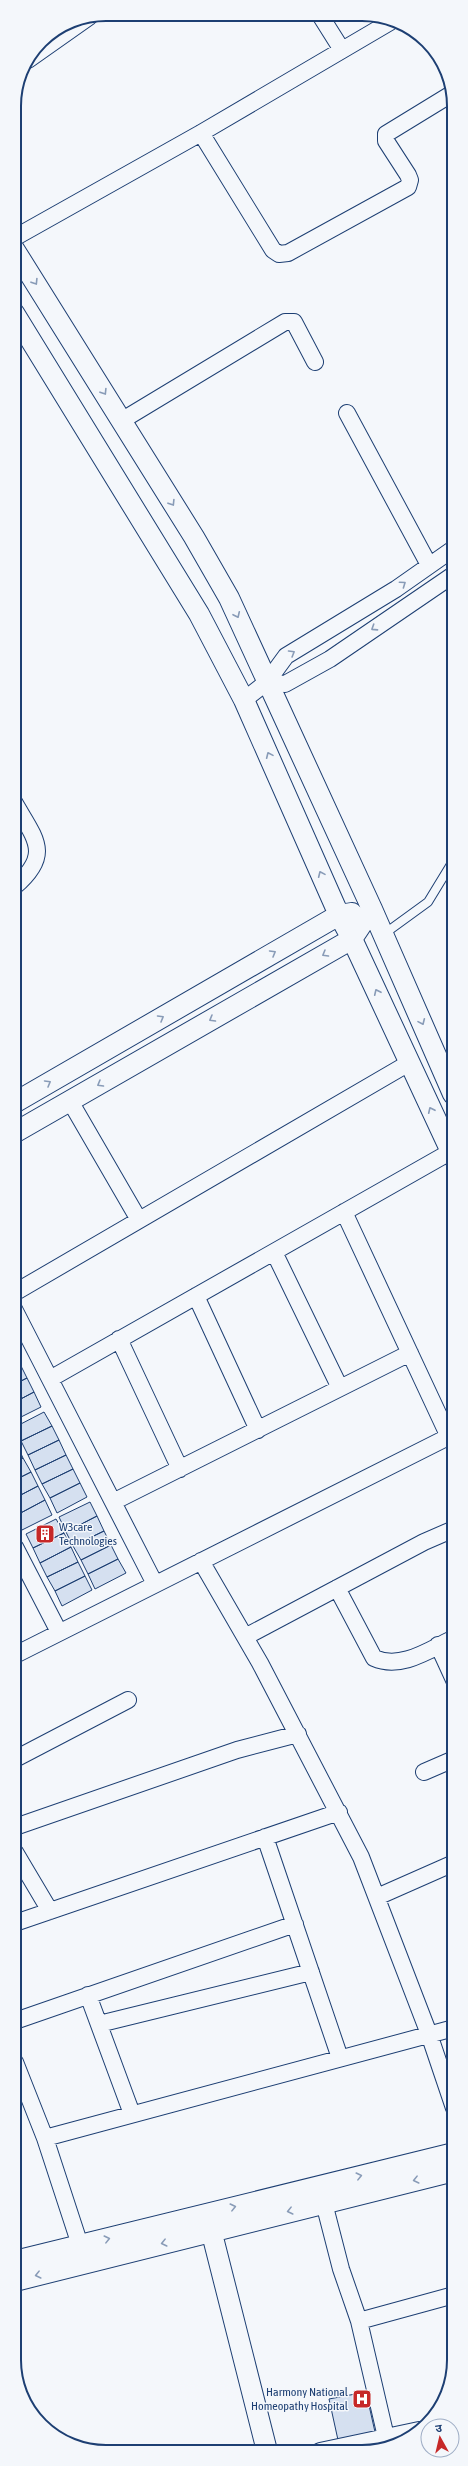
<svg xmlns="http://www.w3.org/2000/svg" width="468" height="2466" viewBox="0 0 468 2466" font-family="'Asap Condensed','Noto Sans Devanagari',sans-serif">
  <rect width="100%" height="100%" fill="#f4f7fb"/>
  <path fill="#d5e0f0" stroke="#1d3f73" d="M15,1352L20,1364L15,1366Z
    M20,1364L27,1378L15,1384V1366Z
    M27,1378L34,1392L15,1402V1384Z
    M34,1392L41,1407L15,1420V1402Z
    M44,1412L52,1426L21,1441L15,1427Z
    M52,1426L59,1440L28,1455L21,1441Z
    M59,1440L66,1455L35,1470L28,1455Z
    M16,1443L23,1458L15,1462V1444Z
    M66,1455L73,1469L42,1484L35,1470Z
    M23,1458L31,1472L15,1480V1462Z
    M73,1469L80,1483L50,1498L42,1484Z
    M31,1472L38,1486L15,1498V1480Z
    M80,1483L87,1497L57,1513L50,1498Z
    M38,1486L45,1500L15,1516V1498Z
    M45,1500L52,1515L22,1530L15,1516Z
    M90,1502L97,1516L66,1532L59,1517Z
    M97,1516L104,1531L73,1546L66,1532Z
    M56,1519L64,1533L33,1548L26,1534Z
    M104,1531L111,1545L81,1560L73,1546Z
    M64,1533L71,1547L40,1563L33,1548Z
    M111,1545L118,1559L88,1574L81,1560Z
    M71,1547L78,1562L47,1577L40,1563Z
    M118,1559L126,1573L95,1589L88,1574Z
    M78,1562L85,1576L55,1591L47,1577Z
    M85,1576L92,1590L62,1606L55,1591Z
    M366,2392L375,2432L338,2440L329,2399Z"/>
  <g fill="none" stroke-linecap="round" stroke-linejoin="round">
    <g stroke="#1d3f73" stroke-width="10">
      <path id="service" d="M384,934L428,902L453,861"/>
    </g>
    <g stroke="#1d3f73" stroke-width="18">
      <path id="minor" d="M320,15L342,50
        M28,60L89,17
        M201,133L273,250L279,254L288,253L408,187L410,180L408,175L386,141V134L453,93
        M14,238L201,133L390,22
        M347,413L429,565
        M121,421L285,322H294L315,362
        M267,682L285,684L330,659L453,575
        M244,700L267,682L286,656L396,589L453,549
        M14,802C35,839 53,854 14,887
        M70,1101L139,1220
        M344,1212L449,1437
        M274,1252L340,1388
        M14,1293L409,1063
        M196,1296L258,1430
        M14,1309L155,1584
        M119,1339L180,1469
        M50,1379L450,1152
        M113,1502L410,1353
        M15,1547L59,1632
        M201,1561L260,1663L361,1857L429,2034L454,2108
        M337,1588L374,1658C401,1670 429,1650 454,1638
        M245,1637L424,1542L454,1529
        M438,1645L454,1680
        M15,1655L454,1434
        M15,1759L128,1700
        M424,1772L454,1759
        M15,1827L237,1750L298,1734
        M265,1837L340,2058
        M15,1852L50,1911
        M377,1897L454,1863
        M15,1923L339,1812
        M88,1995L132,2114
        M15,2021L295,1924
        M99,2024L311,1972
        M15,2062L45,2138L454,2028
        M45,2138L80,2245
        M324,2203L341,2269L359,2321L386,2437
        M359,2321L454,2295
        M320,2451L419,2430"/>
    </g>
    <g stroke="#1d3f73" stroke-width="22">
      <path id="tertiary" d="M14,249L194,537L229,598L372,909L453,1094
        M14,313L199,614L244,700L339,915L352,939L454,1158
        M14,1103L339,915L352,913
        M14,1133L352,939L372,909
        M208,2218L267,2451
        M15,2261L454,2153
        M15,2281L454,2171"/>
    </g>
    <use href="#service" stroke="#f4f7fb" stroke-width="8"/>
    <use href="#minor" stroke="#f4f7fb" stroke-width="16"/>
    <use href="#tertiary" stroke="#f4f7fb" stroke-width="20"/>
  </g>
  <defs><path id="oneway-chevron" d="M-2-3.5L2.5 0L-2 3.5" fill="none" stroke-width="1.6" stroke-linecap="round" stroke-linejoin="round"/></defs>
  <g stroke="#889bb7">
    <use href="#oneway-chevron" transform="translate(35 282) rotate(58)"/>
    <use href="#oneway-chevron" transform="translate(104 392) rotate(58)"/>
    <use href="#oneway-chevron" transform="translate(172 503) rotate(58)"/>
    <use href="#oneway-chevron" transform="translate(403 584) rotate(-35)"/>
    <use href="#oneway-chevron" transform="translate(237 615) rotate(65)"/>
    <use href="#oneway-chevron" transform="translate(374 628) rotate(147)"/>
    <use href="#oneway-chevron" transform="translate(292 653) rotate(-31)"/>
    <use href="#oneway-chevron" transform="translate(269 755) rotate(-114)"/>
    <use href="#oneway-chevron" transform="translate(321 874) rotate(-114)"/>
    <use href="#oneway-chevron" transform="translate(273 953) rotate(-30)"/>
    <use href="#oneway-chevron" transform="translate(325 954) rotate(150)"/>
    <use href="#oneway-chevron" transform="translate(377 992) rotate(-115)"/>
    <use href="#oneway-chevron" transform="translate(161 1018) rotate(-30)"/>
    <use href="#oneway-chevron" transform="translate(212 1019) rotate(150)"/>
    <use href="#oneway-chevron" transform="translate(422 1022) rotate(66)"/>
    <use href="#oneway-chevron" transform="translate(48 1083) rotate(-30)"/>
    <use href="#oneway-chevron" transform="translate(100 1084) rotate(150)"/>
    <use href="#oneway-chevron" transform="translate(431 1110) rotate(-115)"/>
    <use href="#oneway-chevron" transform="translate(359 2176) rotate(-14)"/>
    <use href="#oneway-chevron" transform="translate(416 2180) rotate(166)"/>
    <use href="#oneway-chevron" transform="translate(233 2207) rotate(-14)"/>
    <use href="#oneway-chevron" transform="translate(290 2211) rotate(166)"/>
    <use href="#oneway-chevron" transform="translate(107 2239) rotate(-14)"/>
    <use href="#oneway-chevron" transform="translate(164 2243) rotate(166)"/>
    <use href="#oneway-chevron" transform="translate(38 2275) rotate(166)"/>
  </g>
  <defs>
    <g id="building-square" transform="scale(1)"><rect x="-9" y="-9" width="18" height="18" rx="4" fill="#c62828" stroke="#f4f7fb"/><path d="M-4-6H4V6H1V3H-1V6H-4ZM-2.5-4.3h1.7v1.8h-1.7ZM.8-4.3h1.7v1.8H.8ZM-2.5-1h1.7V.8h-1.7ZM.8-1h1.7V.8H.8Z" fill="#fff"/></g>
    <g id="hospital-square" transform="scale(1)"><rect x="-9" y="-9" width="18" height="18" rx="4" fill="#c62828" stroke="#f4f7fb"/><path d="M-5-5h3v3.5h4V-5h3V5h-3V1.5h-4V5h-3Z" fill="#fff"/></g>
  </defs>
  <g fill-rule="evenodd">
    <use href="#building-square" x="45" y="1534"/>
    <use href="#hospital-square" x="362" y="2399"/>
  </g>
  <g text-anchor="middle" stroke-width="3" stroke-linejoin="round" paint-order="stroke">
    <g font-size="12" fill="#1d3f73" stroke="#f4f7fb" text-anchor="start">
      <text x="59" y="1531">W3care<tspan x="59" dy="14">Technologies</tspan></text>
      <text x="348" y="2396" text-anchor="end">Harmony National<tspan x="348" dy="14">Homeopathy Hospital</tspan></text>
    </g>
  </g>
  <path d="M0 0H468V2466H0ZM106 21H362A85 85 0 0 1 447 106V2360A85 85 0 0 1 362 2445H106A85 85 0 0 1 21 2360V106A85 85 0 0 1 106 21Z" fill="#f4f7fb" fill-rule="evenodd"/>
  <path fill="none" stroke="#1d3f73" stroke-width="2" d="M106 21H362A85 85 0 0 1 447 106V2360A85 85 0 0 1 362 2445H106A85 85 0 0 1 21 2360V106A85 85 0 0 1 106 21Z"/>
  <g transform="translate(440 2438) rotate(352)"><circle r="19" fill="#f4f7fb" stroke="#9eadc5"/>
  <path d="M0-3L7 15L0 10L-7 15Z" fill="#c62828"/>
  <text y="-6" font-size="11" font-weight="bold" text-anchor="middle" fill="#1d3f73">उ</text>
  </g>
</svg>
